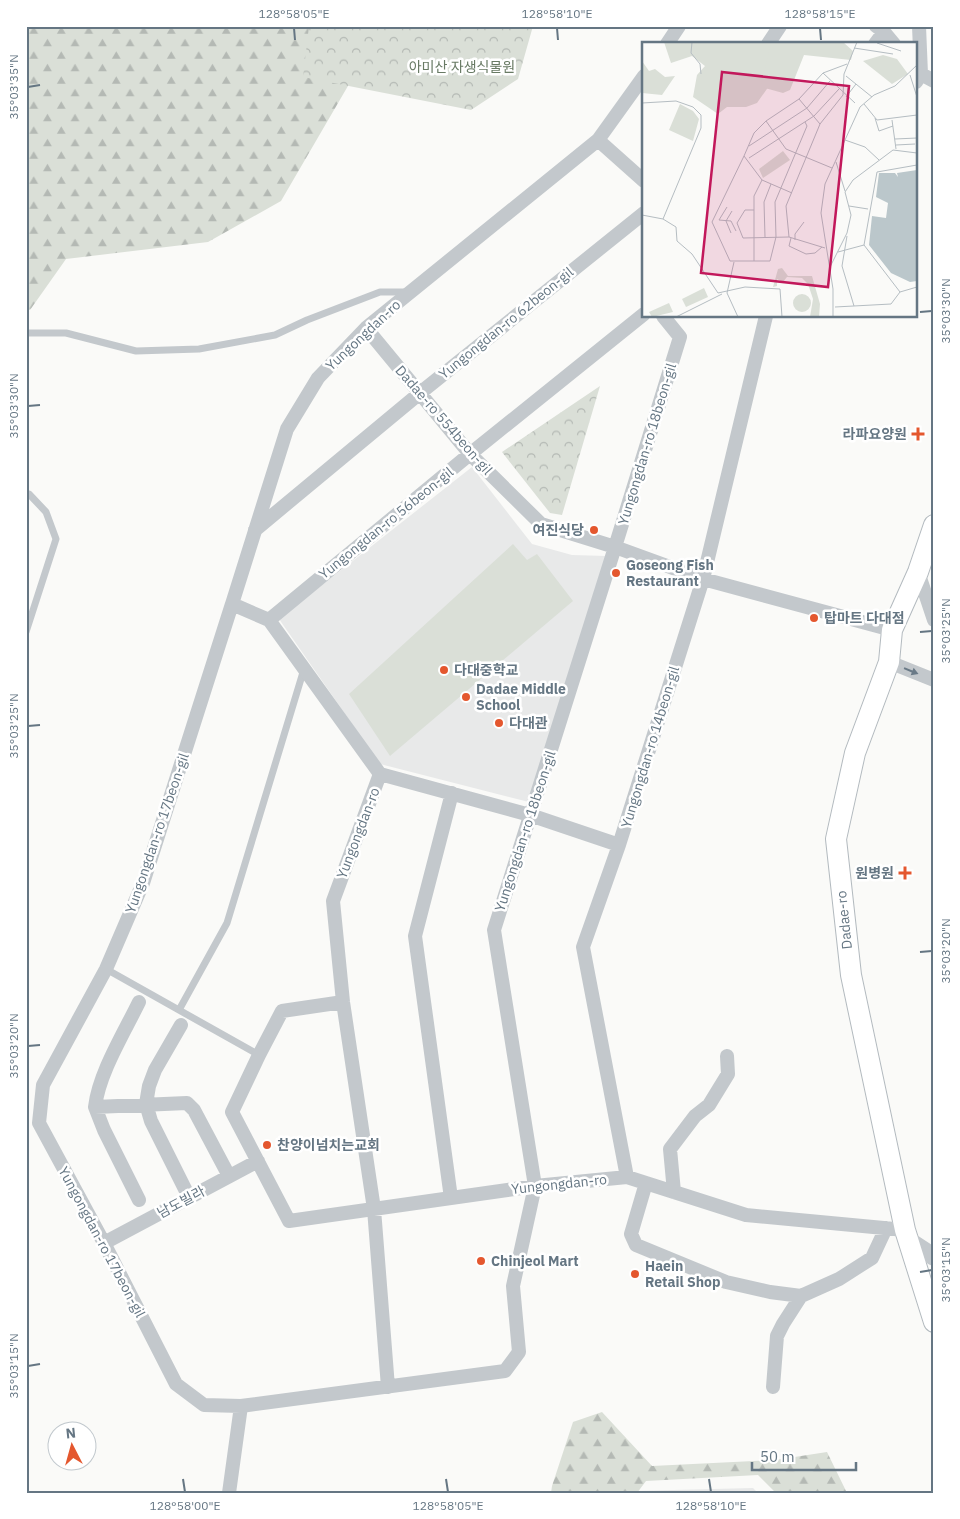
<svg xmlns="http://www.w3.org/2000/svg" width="960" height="1519" viewBox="0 0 960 1519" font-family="'IBM Plex Sans','Noto Sans KR',sans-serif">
  <defs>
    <pattern id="forest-firs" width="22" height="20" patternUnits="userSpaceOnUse" patternTransform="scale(1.25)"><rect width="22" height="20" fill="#dadfd7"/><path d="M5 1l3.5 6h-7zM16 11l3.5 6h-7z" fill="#b4b9b4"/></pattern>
    <pattern id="park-crowns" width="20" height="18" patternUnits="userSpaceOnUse" patternTransform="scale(1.25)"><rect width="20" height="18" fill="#dadfd7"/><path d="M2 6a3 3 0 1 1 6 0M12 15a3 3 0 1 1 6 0" fill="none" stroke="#b4b9b4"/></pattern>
  </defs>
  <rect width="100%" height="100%" fill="#fafaf8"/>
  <path fill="#e8e9e9" d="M472,467L532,544L572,555L607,556L529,802L380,764L279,619Z
    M753,1488L758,1493H574L633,1491Z"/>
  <path fill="url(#forest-firs)" d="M26,26H449L359,67L281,201L208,242L66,259L30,310H26Z
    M602,1412L652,1466L775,1460L827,1452L847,1493H776L758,1475L646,1481L637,1493H551L552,1486L573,1422Z"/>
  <path fill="url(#park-crowns)" d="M309,26H533L518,79L471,110L303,77Z
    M600,386L562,515L550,513L502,452Z"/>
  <path fill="#dadfd7" d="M513,544L527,560L537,554L573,601L390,756L349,694Z"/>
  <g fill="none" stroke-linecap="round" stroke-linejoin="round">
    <g stroke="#b3babf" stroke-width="22">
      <path id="secondary" d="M934,525L918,572L892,630L889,662L855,753L836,839L851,975L905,1230L934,1322"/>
    </g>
    <path stroke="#c3c8cc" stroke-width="7" d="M26,333H66L136,351L199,349L275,335L307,320L380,292H408
      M26,493L29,494L46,512L56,539L26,632
      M106,969L259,1055
      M179,1010L227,923L304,669"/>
    <path stroke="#c3c8cc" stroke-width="14" d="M876,26L884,32L894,44
      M667,44L679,26
      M768,44L780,26
      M875,44L884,32
      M916,69L921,74L934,81
      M916,82L921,74L919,26
      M598,140L644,181
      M366,328L470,454L541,524L615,547L703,579L892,630
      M255,530L420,393L644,213
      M918,572L934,620
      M232,604L143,883L106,969L43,1085L39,1123L104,1243L176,1384L204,1405L241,1406L505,1371L519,1352L513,1286L535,1186L494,930L615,547L680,337L663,316
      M269,620L470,454L644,314
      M889,662L934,680
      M380,774L269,620L232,604L287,429L318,378L366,328L598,140L644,76
      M380,774L333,901L343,1002L374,1209L388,1387
      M380,774L530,815L619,845
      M139,1002C124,1033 99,1073 95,1107L187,1103L194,1110L229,1176
      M343,1002L282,1011L259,1055L232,1112L289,1221L535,1186L627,1177L746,1215L905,1230
      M181,1025L155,1070L149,1086L146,1104L151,1121L189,1197
      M95,1107L104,1130L139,1200
      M627,1177L583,947L619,845L703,579L766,316
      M646,1183L631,1234L636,1245L726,1282L770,1292L801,1296L839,1279L872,1258L886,1228
      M674,1192L670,1149L695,1116L709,1105L728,1074L727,1056
      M451,1198L415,936L452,793
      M104,1243L258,1161
      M773,1387L777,1336L783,1324L801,1296
      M229,1493L241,1406"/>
    <path stroke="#c3c8cc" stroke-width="18" d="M908,1240L934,1257"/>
    <use href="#secondary" stroke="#fff" stroke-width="20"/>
  </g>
  <defs><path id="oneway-solid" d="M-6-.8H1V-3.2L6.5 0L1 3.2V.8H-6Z" transform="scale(1.25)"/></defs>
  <use fill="#6a7a87" href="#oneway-solid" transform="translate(911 671) rotate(22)"/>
  <path fill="none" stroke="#657683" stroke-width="2" d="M294,28L295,40M557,28L558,40M820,28L821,40M28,87L40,85M920,312L932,311M28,406L40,405M920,632L932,631M28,726L40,725M920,952L932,951M28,1046L40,1045M920,1272L932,1270M28,1366L40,1364M183,1479L185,1492M446,1479L448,1492M709,1479L711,1492"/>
  <g fill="#e4572e" stroke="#fff" stroke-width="2">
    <path d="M915.5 426.5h5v5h5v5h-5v5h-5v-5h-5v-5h5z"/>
    <circle cx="594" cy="530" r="5"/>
    <circle cx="616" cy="573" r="5"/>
    <circle cx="814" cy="618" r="5"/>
    <circle cx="444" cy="670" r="5"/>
    <circle cx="466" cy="697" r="5"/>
    <circle cx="499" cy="723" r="5"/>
    <path d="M902.5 865.5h5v5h5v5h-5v5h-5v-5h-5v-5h5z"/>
    <circle cx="267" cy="1145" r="5"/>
    <circle cx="481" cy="1261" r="5"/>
    <circle cx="635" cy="1274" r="5"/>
  </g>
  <g text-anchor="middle" stroke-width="5" stroke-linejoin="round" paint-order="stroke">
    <g font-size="14" fill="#687a64" stroke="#fff">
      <text x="462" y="72">아미산 자생식물원</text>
    </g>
    <g font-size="14" fill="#657683" stroke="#fff">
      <text transform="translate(506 323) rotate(-39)" y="5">Yungongdan-ro 62beon-gil</text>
      <text transform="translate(363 335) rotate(-43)" y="5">Yungongdan-ro</text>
      <text transform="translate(444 420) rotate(49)" y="5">Dadae-ro 554beon-gil</text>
      <text transform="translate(647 444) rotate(-73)" y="5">Yungongdan-ro 18beon-gil</text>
      <text transform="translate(386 523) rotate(-39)" y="5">Yungongdan-ro 56beon-gil</text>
      <text transform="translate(650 747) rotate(-73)" y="5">Yungongdan-ro 14beon-gil</text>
      <text transform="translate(525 831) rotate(-72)" y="5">Yungongdan-ro 18beon-gil</text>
      <text transform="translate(157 833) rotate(-71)" y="5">Yungongdan-ro 17beon-gil</text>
      <text transform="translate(358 833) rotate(-69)" y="5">Yungongdan-ro</text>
      <text transform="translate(844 920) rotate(-96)" y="5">Dadae-ro</text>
      <text transform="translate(559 1184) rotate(-6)" y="5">Yungongdan-ro</text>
      <text transform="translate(181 1202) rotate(-28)" y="5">남도빌라</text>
      <text transform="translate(102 1242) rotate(62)" y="5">Yungongdan-ro 17beon-gil</text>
    </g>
    <g font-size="14" font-weight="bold" fill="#657683" stroke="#fff" text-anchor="start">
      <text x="907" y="439" text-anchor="end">라파요양원</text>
      <text x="584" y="535" text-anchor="end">여진식당</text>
      <text x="626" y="570">Goseong Fish<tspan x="626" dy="16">Restaurant</tspan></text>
      <text x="824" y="623">탑마트 다대점</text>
      <text x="454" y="675">다대중학교</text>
      <text x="476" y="694">Dadae Middle<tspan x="476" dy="16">School</tspan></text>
      <text x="509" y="728">다대관</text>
      <text x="894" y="878" text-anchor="end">원병원</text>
      <text x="277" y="1150">찬양이넘치는교회</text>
      <text x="491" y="1266">Chinjeol Mart</text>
      <text x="645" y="1271">Haein<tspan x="645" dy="16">Retail Shop</tspan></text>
    </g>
  </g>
  <g transform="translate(642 42)">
    <rect width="275" height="275" fill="#fafaf8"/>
    <path d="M22,0H135L127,44L115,61L104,65H85L76,72L51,55L55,33L63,24L50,14L29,21ZM241,13L255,17L266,32L250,42L221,19ZM0,19L7,29L13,27L23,35L33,34L20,53L0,51ZM140,226L146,234H170L178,262L177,275H168L171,257L166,242L160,236L145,235L141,240L135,237V244L131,245L136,227Z" fill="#dadfd7"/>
    <path d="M129,0H201L211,9L209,18L162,13L148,48L141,51L119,45ZM38,62L51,69L57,77L51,99L27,88Z" fill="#dadfd7"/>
    <path d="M141,109L148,118L121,136L117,127ZM62,246L66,255L44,265L40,257ZM151 261a9 9 0 1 1 18 0a9 9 0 1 1-18 0ZM27,261L31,270L10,275L7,270Z" fill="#dadfd7"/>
    <path d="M275,128V239L268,240L249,231L227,203L230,174L244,176L246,161L234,155L237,131H253L256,135L255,131Z" fill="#bbc7cb"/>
    <path fill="none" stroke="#b5bdc2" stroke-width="1" d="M50,0L49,11L58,22L59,32M235,1L259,9M212,6L251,12M181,31L213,61M268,33L275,55M204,34L230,55M204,55L214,42M157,57L178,82M0,61L34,59L51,65L59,73V86L21,177M222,62L235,78L275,73M233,76L237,89L251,84M250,78L254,107M124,79L144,107L190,126M253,97L275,96M203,98L223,105L237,118M254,103L273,102M107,104L165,66L188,39M102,114L70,180L88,219H128L134,195L133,160L165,84L163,80M107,116L172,74L197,47M194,120L203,149M120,138L102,114L112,91L124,79L157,57L181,31L205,22M120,138L150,151M207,164L226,167M85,165L77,178L89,179L94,189M112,168H103L95,181L101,196L147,195L183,206M0,173L21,177L34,185L35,199L50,212L76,251L103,245L138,247L140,275M89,191L84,179L90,169M205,194L200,224L212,264M123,195L122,160L129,142M147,195L144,164L178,82L201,53L202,32L215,0M149,196L147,204L164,212L173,211L180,205M153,198V192L162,180M222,203L258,250M196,210L222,203L235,130L275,123M112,219V154L120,138M92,220L85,251L96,275M188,225L205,191L209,173L203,150L211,138L251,108L275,111M193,265L249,262L258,250L275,245M34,275L80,252M191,275V247L179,171L183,142L218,65L232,53L253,44L275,23"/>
    <path fill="#c2185b" fill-opacity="0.15" stroke="#c2185b" stroke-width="2.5" d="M80,30L207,44L186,245L59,231Z"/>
    <rect width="275" height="275" fill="none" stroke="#657683" stroke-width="2.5"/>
  </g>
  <rect width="960" height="1519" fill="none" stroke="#ffffff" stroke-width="55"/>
  <g transform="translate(72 1446) rotate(354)"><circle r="24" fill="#ffffff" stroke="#c1c8cd"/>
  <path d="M0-4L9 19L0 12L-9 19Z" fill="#e4572e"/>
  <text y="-8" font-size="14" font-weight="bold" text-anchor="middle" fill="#657683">N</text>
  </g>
  <path d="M752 1462v8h104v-8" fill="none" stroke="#657683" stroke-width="2.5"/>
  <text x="760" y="1462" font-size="15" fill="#657683" stroke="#ffffff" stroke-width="4" paint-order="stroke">50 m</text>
  <rect x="28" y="28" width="904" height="1464" fill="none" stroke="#657683" stroke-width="2"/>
  <g font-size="12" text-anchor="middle" fill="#657683">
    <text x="294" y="18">128°58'05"E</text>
    <text x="557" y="18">128°58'10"E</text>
    <text x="820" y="18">128°58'15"E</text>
    <text transform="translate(14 87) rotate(-90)" y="4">35°03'35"N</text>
    <text transform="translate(946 311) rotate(-90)" y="4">35°03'30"N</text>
    <text transform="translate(14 406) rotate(-90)" y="4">35°03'30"N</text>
    <text transform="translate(946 631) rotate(-90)" y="4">35°03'25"N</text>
    <text transform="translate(14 726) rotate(-90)" y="4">35°03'25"N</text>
    <text transform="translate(946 951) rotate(-90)" y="4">35°03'20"N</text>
    <text transform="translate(14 1046) rotate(-90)" y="4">35°03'20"N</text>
    <text transform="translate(946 1270) rotate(-90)" y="4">35°03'15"N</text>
    <text transform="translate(14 1366) rotate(-90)" y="4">35°03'15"N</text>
    <text x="185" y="1510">128°58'00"E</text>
    <text x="448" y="1510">128°58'05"E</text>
    <text x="711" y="1510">128°58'10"E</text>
  </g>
</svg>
